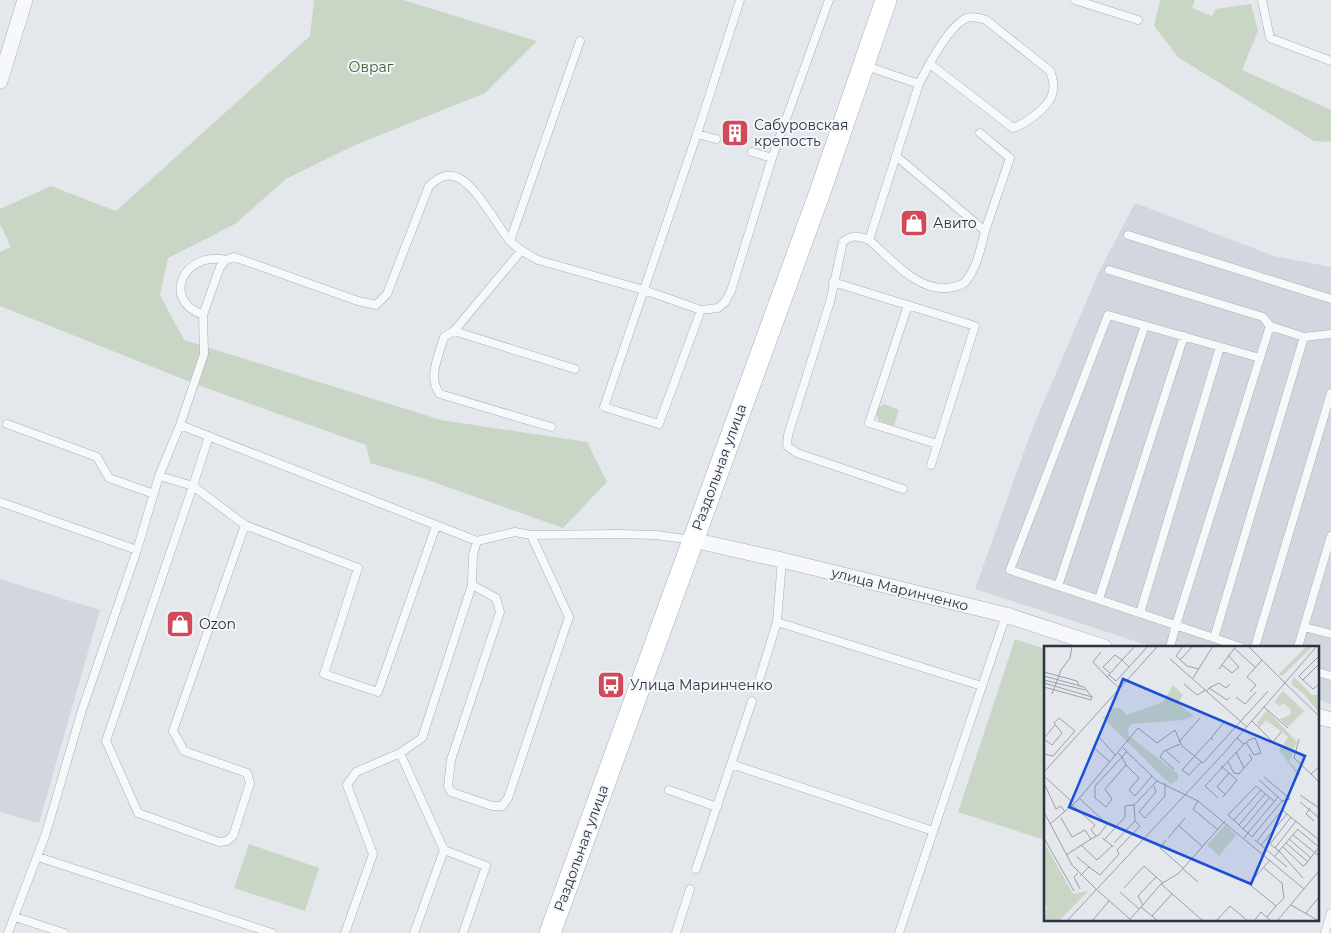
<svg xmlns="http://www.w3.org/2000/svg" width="1331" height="933" viewBox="0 0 1331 933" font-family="Montserrat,sans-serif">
  <rect width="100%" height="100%" fill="#e4e7ec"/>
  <path fill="#d2d6de" d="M1135,203L1274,256L1331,267V704L1317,699V647H1153L975,589L1031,432L1098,274Z
    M0,579L100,610L39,823L0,812Z"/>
  <path fill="#c9d6c5" d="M314,0H403L537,41L485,93L353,146L286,179L235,224L168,258L160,295L184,340L441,420L587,442L607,482L563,528L425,479L370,463L366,445L203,387L0,306V252L11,247L0,224V209L51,186L116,211L310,36Z
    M1160,0H1195L1192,8L1212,16L1216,9L1251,4L1258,31L1242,70L1331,110V142L1314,141L1179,58L1154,26Z
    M884,404L899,410L894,426L879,421L875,410Z
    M1015,639L1045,649V840L958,812Z
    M249,844L319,868L305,911L234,888Z"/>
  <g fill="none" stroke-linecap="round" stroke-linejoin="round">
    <g stroke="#a9aeb7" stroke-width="9">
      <path id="service" d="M1075,0L1138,20
        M1262,0L1270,38L1331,61
        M866,66L919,84L869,240C858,236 852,234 843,242L830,302L788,435L787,446L797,453L903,489
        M919,84C928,66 946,31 963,20C970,15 979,18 986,20L1050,71C1053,79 1055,86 1052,95C1049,107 1025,124 1013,128L930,64
        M697,134L740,0
        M752,152L772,158
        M896,156L985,231L1010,158L980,133
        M1128,235L1331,299
        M869,240C892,259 916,291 948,288C954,287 962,286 966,281C977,268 981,247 985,231
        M510,241L580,41
        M521,251L454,331L444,337C439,355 427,378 440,394L551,427
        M1109,270L1263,317L1270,326
        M833,282L975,326L931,465
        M908,305L869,423L937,444
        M701,310L659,424L604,407L697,134L716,139
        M203,315C161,300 183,251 226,260
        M454,331L575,369
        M1304,337L1331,334
        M7,424L97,457L109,478L154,494
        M180,425L477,541L515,532L531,535L619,534L656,535L692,540
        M159,476L193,486L106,741L138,813L219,842L227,841L233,836L250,783L247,773L184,751L173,731L245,525L193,486L209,436
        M0,502L137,550
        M245,525L358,568L324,674L378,692L436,526
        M782,560L777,622L982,686
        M472,585L496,598L500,612L451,760L448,786L451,792L492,806H502L508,798L569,617L531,535
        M1058,586L1145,325
        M1099,599L1184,336
        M1140,613L1220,347
        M1304,627L1331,634
        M1214,638L1240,647
        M1170,647L1176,625L1270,326L1304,337L1214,638C1146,615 1078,592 1010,570L1108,315L1260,358
        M1255,647L1331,393
        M1298,647L1331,536
        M1317,672L1331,676
        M760,677L777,622
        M731,764L933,831
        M669,790L717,807
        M38,857L272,933
        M696,869L752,701
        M15,917L64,933
        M8,933L46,833L82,710L137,550L159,476L180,425L204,354L203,315L220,267L226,260L234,257L358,301L376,305L387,294L429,186C436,180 443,174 453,176C473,179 496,224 509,240C517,249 527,254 538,260L644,290L701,310L718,308L725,302L731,291L772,158L829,0
        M345,933L373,854L347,785L356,772L400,753
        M414,933L444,850
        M463,933L486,866L444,850L400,753L422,738L472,585L473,555L477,541
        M676,933L690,889
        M899,933L1006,615
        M1325,933L1331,913"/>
    </g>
    <g stroke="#a9aeb7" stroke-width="16">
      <path id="minor" d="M0,81L25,0
        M693,540L782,560L1006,615L1104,647
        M1317,716L1331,720"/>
    </g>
    <g stroke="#a9aeb7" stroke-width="22">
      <path id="secondary" d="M550,933L820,192L886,0"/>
    </g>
    <use href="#service" stroke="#f7f8fa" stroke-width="8"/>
    <use href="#minor" stroke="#f7f8fa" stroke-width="15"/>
    <use href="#secondary" stroke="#fff" stroke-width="21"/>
  </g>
  <defs>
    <g id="building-square" transform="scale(1.4375)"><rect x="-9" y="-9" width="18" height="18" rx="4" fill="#d1495b" stroke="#f4f6f9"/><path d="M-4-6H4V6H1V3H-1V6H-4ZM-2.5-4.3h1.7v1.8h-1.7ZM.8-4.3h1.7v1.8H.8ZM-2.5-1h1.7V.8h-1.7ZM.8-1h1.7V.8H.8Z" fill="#fff"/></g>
    <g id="shop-square" transform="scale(1.4375)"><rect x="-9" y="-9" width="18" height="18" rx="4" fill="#d1495b" stroke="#f4f6f9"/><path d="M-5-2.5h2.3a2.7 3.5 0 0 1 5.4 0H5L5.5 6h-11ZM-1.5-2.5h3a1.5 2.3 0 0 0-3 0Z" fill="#fff"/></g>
    <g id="bus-square" transform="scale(1.4375)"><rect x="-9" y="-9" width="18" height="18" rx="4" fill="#d1495b" stroke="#f4f6f9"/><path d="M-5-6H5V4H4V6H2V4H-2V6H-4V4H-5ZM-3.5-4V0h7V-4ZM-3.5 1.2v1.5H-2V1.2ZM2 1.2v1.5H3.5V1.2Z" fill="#fff"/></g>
  </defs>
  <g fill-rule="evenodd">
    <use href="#building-square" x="735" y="133"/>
    <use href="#shop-square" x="914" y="223"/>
    <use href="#shop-square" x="180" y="624"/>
    <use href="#bus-square" x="611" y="685"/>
  </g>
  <g text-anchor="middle" stroke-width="4" stroke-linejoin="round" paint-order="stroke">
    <g font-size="14" fill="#3f6138" stroke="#f4f6f9">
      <text x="371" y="72">Овраг</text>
    </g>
    <g font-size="14" fill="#2b3445" stroke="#f4f6f9" text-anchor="start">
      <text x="754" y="130">Сабуровская<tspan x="754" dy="16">крепость</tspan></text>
      <text x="933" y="228">Авито</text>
      <text x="199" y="629">Ozon</text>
      <text x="630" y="690">Улица Маринченко</text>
    </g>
    <g font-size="14" fill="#2b3445" stroke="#f4f6f9">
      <text transform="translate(719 467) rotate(-70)" y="5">Раздольная улица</text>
      <text transform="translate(900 589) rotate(14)" y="5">улица Маринченко</text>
      <text transform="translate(581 848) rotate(-70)" y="5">Раздольная улица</text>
    </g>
  </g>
  <g transform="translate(1044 646)">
    <rect width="275" height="275" fill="#e4e7ec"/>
    <path d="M263,0H269L238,30L235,28ZM250,31L268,49H275V67L260,48L247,38ZM129,39L139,49L134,57L150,70L140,74L88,78L84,83L85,90L134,128V134L126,138L58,71L67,68L66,62H76L83,69L119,56ZM239,45L260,65L244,81L236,73L246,69L247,64L239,57L236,60L230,56ZM223,64L253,96L249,105L245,101L242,103L250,106L245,115L257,128L254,130L235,104L244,91L222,74L215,82L213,77ZM181,179L192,189L175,210L163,199ZM0,196L29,248L44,245L15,275H0L3,261L0,259Z" fill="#c9d6c5"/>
    <path fill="none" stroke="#9a9fa9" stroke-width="1" d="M91,0L78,14L85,21L104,0M139,0L132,10L143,20L155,23M204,0L240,36M190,2L211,21M57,6L49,16L63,31M275,10L255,30L259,34L275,18M126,13L203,81M136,14L149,0M178,19L188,27L195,21L184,9M175,23L192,0M0,26L33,35L35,39M66,27L59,21L71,9L78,14L63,31L76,43M65,29L72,35L85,21M0,30L40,41L48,51L47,54L0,41M149,32L169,0M0,34L41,44M259,34L269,43L275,38M240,36L275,70M0,37L48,51M140,38L153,49L162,44M165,42L175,37L182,42L186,38M163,45L165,42L183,54L186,51M206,46L212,39L203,31L218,14M8,48L17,24L26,12L28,0M192,51L201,58L212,46M220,61L244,82M208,75L229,96L237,86M0,92L11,79M56,92L72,110M167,92L181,75M0,93L8,99L18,87L10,77L15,72L31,85L9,110L0,108M255,93L250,112L267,128M135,96L156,72M200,98L205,94L211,92L217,107L210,109L202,96M49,101L66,116M79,102L113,135L154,155L260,243M122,105L136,117M192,106L200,122L208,113L205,108M74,107L78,111L51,140V152L62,161L68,153L61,143L82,119L78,111L83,105M157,116L145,129L138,124L167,92L169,94M184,116L190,127L195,128L200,122M82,119L95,132L85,144L91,150L108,130M177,120L193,134L179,151M275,121L267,128L275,136M130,123L116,111L120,105L136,98M0,126L114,0M0,130L27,155M220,131L246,153L238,155M215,134L234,151M0,137L12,163L17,160L21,166M110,140L112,146L95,166L101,172L121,150V137M181,148L173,141L185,127M256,149L275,162M35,152L63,178L55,189L47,193M174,152L161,140L200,98L193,92M154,155L149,163L174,184M256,156L274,171M28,159L51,179L47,184L52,190M266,162L262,168L270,175M0,166L28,219L53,244M17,172L28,191L41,184L47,193L22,209M190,174L217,144M6,178L33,155L94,82L113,97L131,84L138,100L159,117L224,45M195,179L221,148M135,180L159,201M199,183L226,151M254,183L235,205L259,232M249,189L275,210M0,192L30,245M58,192L70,201M124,192L141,172M200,192L204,187L234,151L238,155L208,191L204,187L199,183L195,179L184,169L212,140L230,155M245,193L267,212M60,194L81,171V160L90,159M122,194L116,202L139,222M211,194L243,221M213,195L238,164L275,194M70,197L91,175M242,197L264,216M37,199L53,214L68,200M217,199L243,168M239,201L259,220L262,218L275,201L253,183M231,202L252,175M231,210L235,205L226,198L247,171M33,211L45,221M220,222L238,237L240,252L232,260M139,223L154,236M34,227L30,231L36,243M36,230L45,221L56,229L75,208L73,204L96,180L91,175L90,159L113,135M117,238L159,275M80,242L100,220L119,237M53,244L88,275M76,246L95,263M99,259L94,250L112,231M247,259L275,275M97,261L117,238L135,227L181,175M262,267L275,251M108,270L128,248M223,271L232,260L205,238L226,214M86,273L97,261L114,275M23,275L180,107L273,0M48,275L65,255M172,275L186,260L204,275M210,275L217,266L227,275M233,275L275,225"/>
    <path fill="#1d4ed8" fill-opacity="0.15" stroke="#1d4ed8" stroke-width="2.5" d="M79,33L261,110L207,238L25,161Z"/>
    <rect width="275" height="275" fill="none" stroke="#2b3445" stroke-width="2.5"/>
  </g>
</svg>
